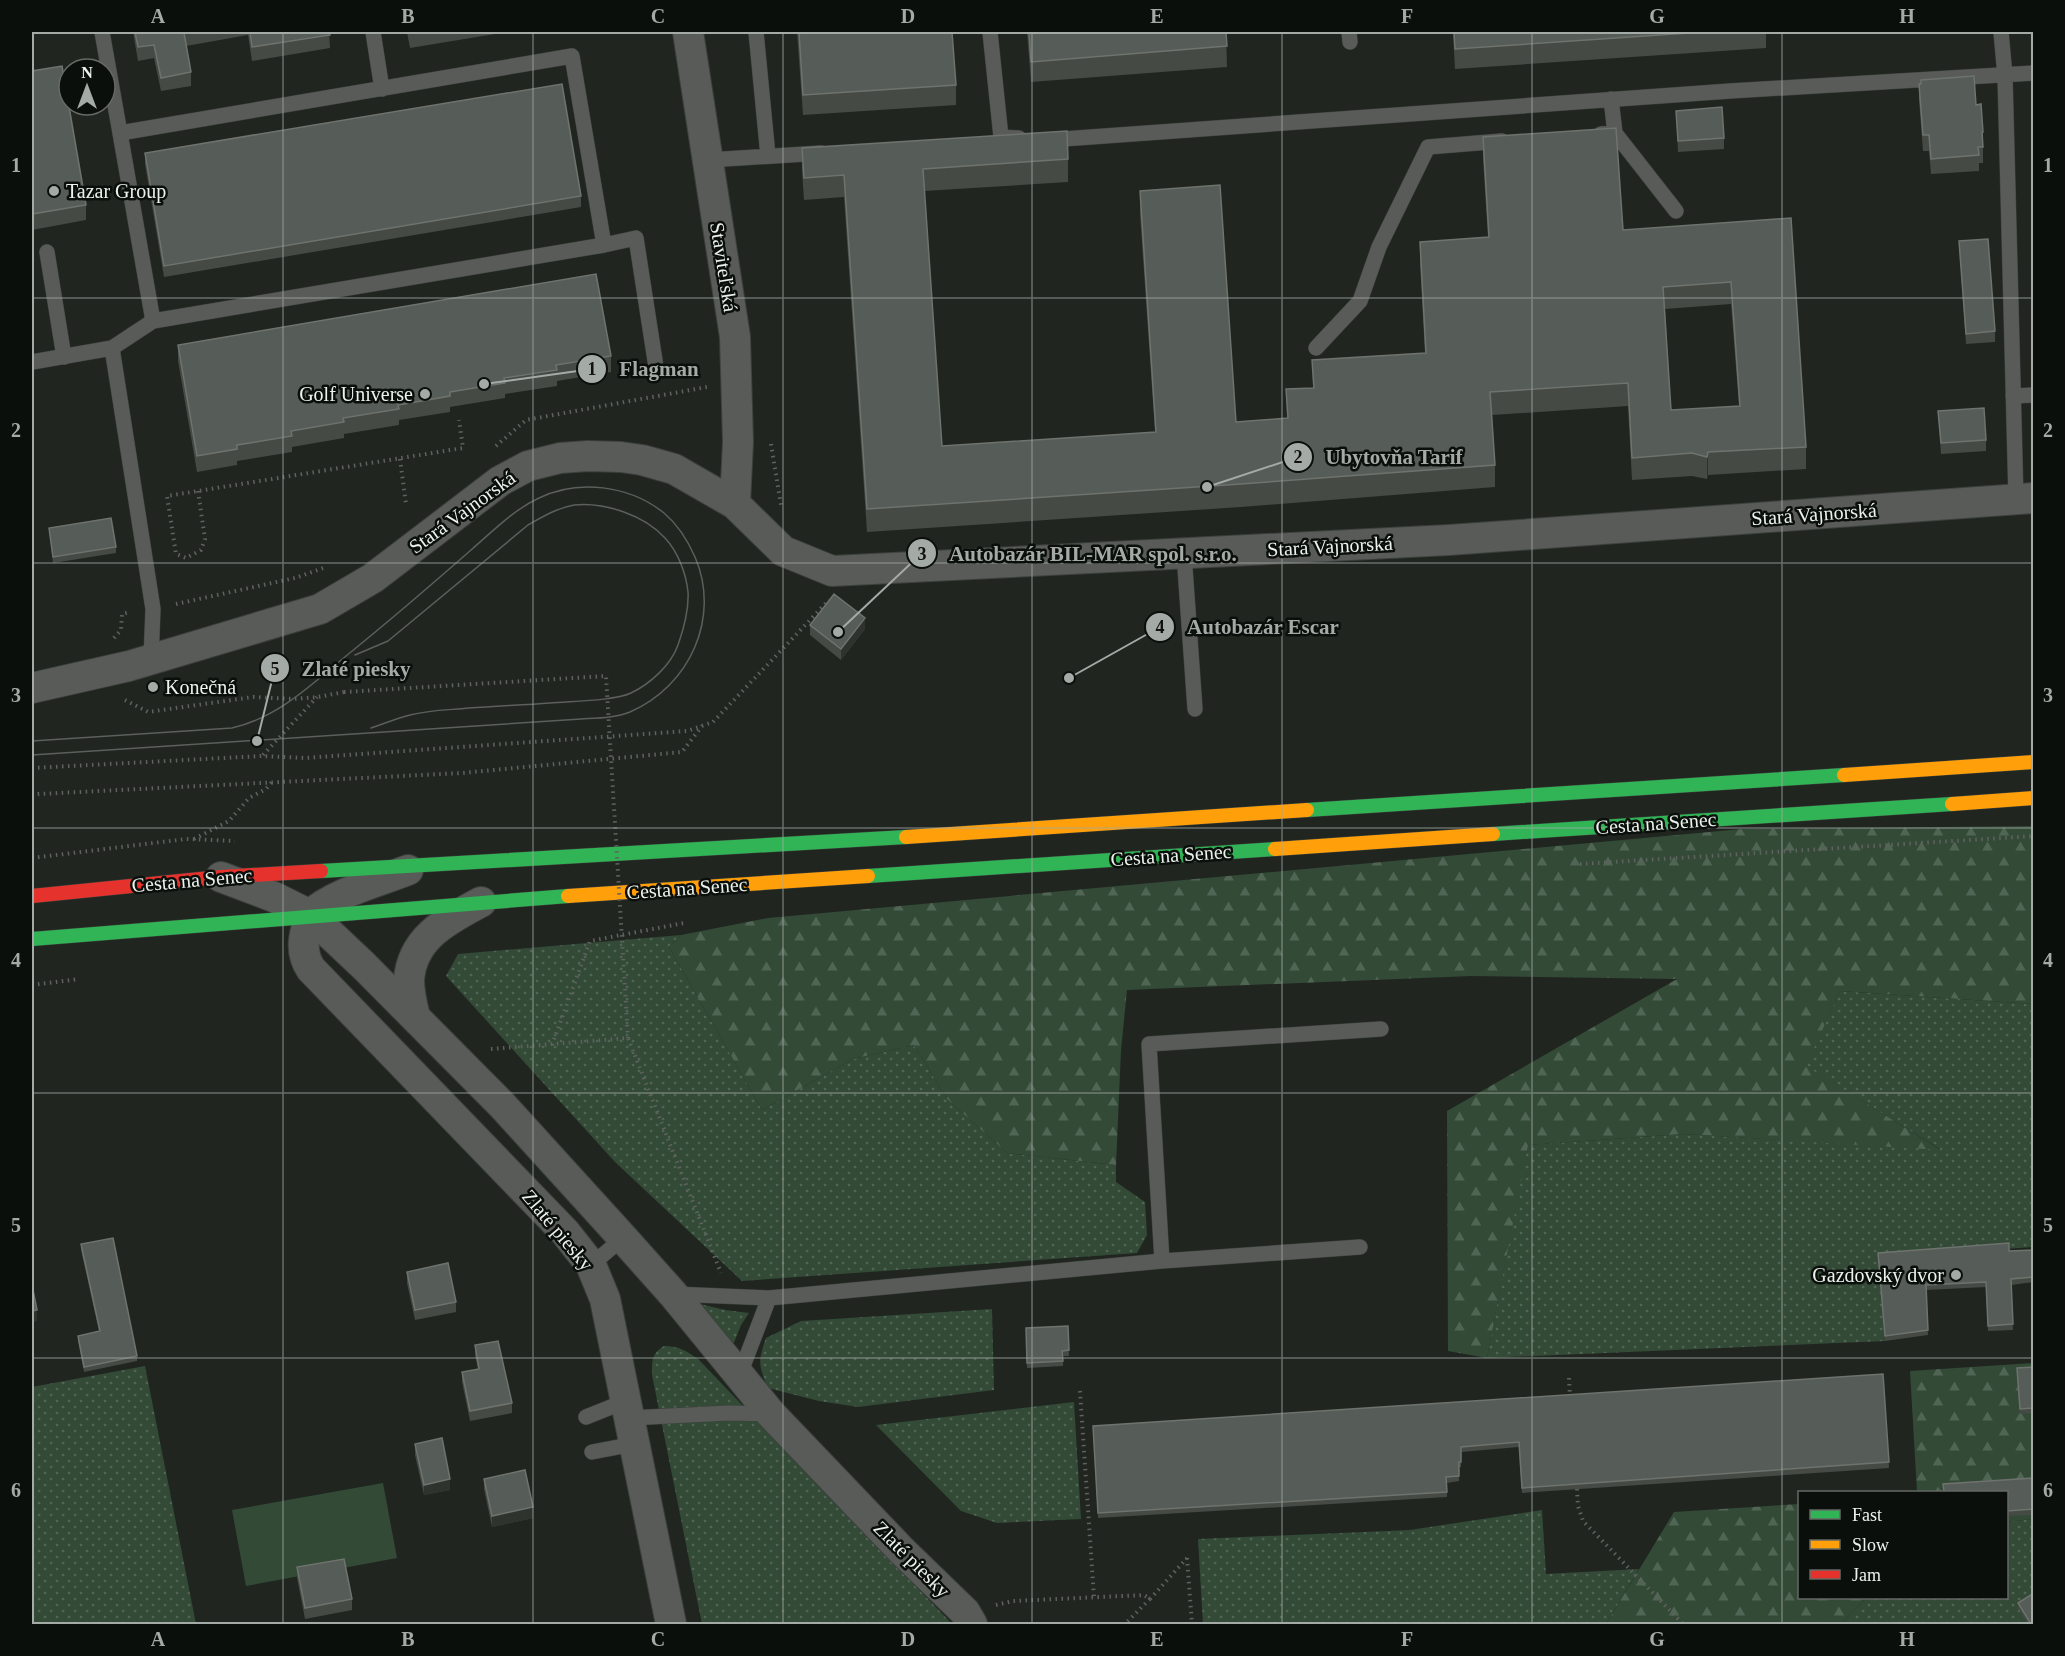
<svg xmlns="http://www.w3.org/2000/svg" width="2065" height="1656" viewBox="0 0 2065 1656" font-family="'Times New Roman',serif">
  <defs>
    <pattern id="grass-dots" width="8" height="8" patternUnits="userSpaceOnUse" patternTransform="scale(1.5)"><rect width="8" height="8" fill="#334a37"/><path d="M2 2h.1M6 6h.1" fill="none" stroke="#516554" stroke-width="1.8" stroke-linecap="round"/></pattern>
    <pattern id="forest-firs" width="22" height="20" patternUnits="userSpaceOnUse" patternTransform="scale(1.5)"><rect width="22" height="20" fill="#334a37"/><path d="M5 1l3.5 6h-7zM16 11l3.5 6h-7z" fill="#516554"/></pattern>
  </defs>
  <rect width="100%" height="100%" fill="#202520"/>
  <path fill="url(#grass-dots)" d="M681,935L669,947L762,1110L853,1059L914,1045L947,1099L1007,1153L1116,1165V1182L1145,1202L1147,1235L1137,1253L742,1281L615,1162L446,976L458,954Z
    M1840,991L2033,1004V1247L1878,1258L1885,1341L1487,1358L1527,1145L1683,1134L1940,1149L1805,1066Z
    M700,1304L725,1310L749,1313L741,1325L733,1345Z
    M992,1309L994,1390L858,1407L819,1401L768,1388C758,1365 758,1361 766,1338L801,1321Z
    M664,1346C679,1346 687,1351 699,1360L952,1624H702L652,1375C652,1361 651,1354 664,1346Z
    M145,1366L196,1624H32V1387Z
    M1074,1402L1081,1519L997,1523L961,1511L876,1425Z
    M1542,1510L1546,1574L1639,1569L1606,1624H1203L1198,1539L1410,1530Z
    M2033,1519V1624H1841L1866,1598H2006L2007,1522Z"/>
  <path fill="url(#forest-firs)" d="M2033,826V1004L1840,991L1806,1066L1941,1150L1683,1134L1528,1145L1487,1358L1448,1351L1447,1111L1677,979L1471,976L1127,990L1121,1050L1116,1165L1007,1153L947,1099L914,1045L853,1059L762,1110L669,947L681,935L768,918L1742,829Z
    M2033,1363V1519L2007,1522L2006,1492H1917L1910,1371Z
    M1799,1504L1800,1598H1866L1841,1624H1606L1674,1512Z"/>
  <path fill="#334a37" d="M383,1483L397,1558L246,1586L232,1510Z"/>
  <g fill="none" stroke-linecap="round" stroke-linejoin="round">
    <g stroke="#3d413d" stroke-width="16">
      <path id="lane" d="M102,32L120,133
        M373,32L382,89
        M756,32L768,156
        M990,32L1001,137L1019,138
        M1349,32L1350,42
        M2001,32L2005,76L2016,499
        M1615,133L1676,211
        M1601,134L1615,133L1611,99
        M1049,140L1730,91L2034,73
        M708,160L821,153
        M604,245L636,238L656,367
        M47,252L64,357
        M112,348L153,609L151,659
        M1316,348L1360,301L1379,247L1428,147L1502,141
        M32,362L112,348L153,321L604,245L572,56L120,133L153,321
        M2013,396L2034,395
        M1184,554L1195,709
        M1162,1261L1149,1044L1381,1029
        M591,1265L623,1238
        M673,1294L769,1298L1162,1261L1360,1247
        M740,1374L769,1298
        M586,1417L626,1401
        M629,1418L729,1413L771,1414
        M592,1452L634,1444"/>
    </g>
    <g stroke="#3d413d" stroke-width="32">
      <path id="street" d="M688,32L735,337L738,442L735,504
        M32,688L129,666L320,609L373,578L500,481L528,466L560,458L588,456L621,457L642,460L674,469L735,504L783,551L832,571L1449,540L2034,498
        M221,877L274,897L310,915L364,966L503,1106L623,1238L673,1294L771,1414L902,1551L965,1612L972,1624
        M310,915C304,935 299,951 311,969L565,1232L591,1265L605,1299L671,1624
        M310,915C334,893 378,882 408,870
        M415,1017C412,1005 409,992 409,980C412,937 448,920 481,902"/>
    </g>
    <g stroke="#3d413d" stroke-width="15">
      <path id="fast" d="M1307,810L1844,775
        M1493,834L1952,804
        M321,871L906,837
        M868,876L1275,849
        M32,939L568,896"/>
    </g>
    <g stroke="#3d413d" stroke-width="15">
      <path id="slow" d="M1844,775L2034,762
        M1952,804L2034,798
        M906,837L1307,810
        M1275,849L1493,834
        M568,896L868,876"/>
    </g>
    <g stroke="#3d413d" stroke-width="15">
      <path id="jam" d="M32,896L220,877L321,871"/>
    </g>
    <path stroke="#606260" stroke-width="4" stroke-dasharray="1.5 4.5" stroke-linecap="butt" d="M771,444L781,505
      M496,446L526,420L707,387
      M400,459L406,504
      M198,491L205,539L201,550L186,558L176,554L167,496L198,491L463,448L459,420
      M176,604L295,578L326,567
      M114,638L121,630L122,614L130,612
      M125,700L148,712L253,697L293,699L318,697L344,692
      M263,755L317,697
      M32,768L262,756L305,758L687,731L713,722L829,600
      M32,796L39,794L462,773L682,752L702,726
      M194,839L229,821L249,798L266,789L273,781
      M32,858L186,839L235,841
      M1580,864L2034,836
      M32,985L79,979
      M552,1045L590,941L684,923
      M491,1049L628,1038L721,1273
      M1569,1378L1570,1397
      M1080,1391L1094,1598
      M1577,1489L1578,1506L1583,1521L1683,1624
      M1187,1558L1192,1624
      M1150,1599L1187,1558
      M996,1605L1013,1601L1144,1595L1150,1599L1125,1624"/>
    <use href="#lane" stroke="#585b58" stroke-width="15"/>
    <use href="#street" stroke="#585b58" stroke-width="30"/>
    <use href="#fast" stroke="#30b455" stroke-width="14"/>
    <use href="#slow" stroke="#ff9f0a" stroke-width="14"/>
    <use href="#jam" stroke="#e5322d" stroke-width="14"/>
    <path stroke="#5c5f5c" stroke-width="1.5" d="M355,655L388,641L528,525C542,517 557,508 574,505C605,502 644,515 665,538C678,552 686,573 688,592C689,610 684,628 678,645C671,665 650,684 631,693C614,701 571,701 550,703C523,705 496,706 469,708C449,710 429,710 410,715C397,718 384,724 371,728
      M32,741L232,728C277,718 311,685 346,656C388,622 430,586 471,550C492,532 513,510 539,498C578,479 629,485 664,513C677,524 688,541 695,557C721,617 690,686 630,712C615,718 597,718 581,719L32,755"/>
    <path stroke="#606260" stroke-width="4" stroke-dasharray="1.5 4.5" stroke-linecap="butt" d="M344,692L606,676L628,1038"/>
  </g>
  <path fill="#454a45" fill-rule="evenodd" d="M133,32H329L330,48L252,61L248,35L186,46L191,72V86L161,91L154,58L138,61Z
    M407,32H495V34L410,48Z
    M797,32H952L956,85V105L803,115Z
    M1027,32H1226L1227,67L1031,82Z
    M1453,32H1766V48L1455,69Z
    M32,71L86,205V220L32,230Z
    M1919,84L1976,105L1983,132V163H1979V171L1931,174L1929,151H1923L1919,100Z
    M1676,111L1724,138V149L1678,152Z
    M1483,137L1623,230L1791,218L1806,447V469L1708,475L1707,479L1692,476L1632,480L1628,406L1492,415L1495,465V487L1241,507L867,532L844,197L804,200L802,171V148L1068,159V182L924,191L942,446L1155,432L1140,214V191L1236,422L1287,418L1286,389L1313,388L1312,360L1425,353L1420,264V242L1488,237L1483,159ZM1731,304L1739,406L1671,410L1665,309Z
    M145,153L581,196V207L164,277L145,164Z
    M1959,241L1995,331V342L1966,344Z
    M178,345L611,356V372L557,381V386L505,394V398L450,407V412L399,420V425L344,434V438L292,447V452L237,461V465L197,472L178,361Z
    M1938,411L1986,440V451L1941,454Z
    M49,528L116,547V553L53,563Z
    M810,625L865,629L841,660L810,635Z
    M81,1244L137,1356V1361L84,1372L78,1341V1336L99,1331L81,1250Z
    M2034,1250V1282L2011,1285L2013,1330L1988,1331L1986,1287L1926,1290L1928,1335L1885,1341L1878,1258Z
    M407,1272L456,1302V1312L415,1320L407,1283Z
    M1068,1326L1069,1356H1063V1366L1027,1368L1026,1328Z
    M475,1345L512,1403V1413L470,1421L462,1382V1372L478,1369L475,1355Z
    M2034,1367V1413L2020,1414L2017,1374Z
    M1883,1374L1889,1468L1522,1493L1519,1447L1461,1452V1467H1459V1481L1447,1483V1497L1098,1518L1093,1431Z
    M415,1444L450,1490L424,1495L415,1455Z
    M484,1479L533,1518L492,1527L484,1489Z
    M2034,1488V1515L2007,1516V1492Z
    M297,1567L352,1599V1610L305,1619L297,1578Z
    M2018,1603L2034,1624H2028L2018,1608Z"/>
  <path fill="#2e332e" d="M1708,452V475L1707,479V457Z
    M865,618V629L841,660V649Z
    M37,1310V1321L32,1322V1311Z
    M450,1479V1490L424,1495V1485Z
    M533,1507V1518L492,1527V1516Z"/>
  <path fill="#565c57" stroke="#6e736e" stroke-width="1.5" fill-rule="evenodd" d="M135,32H193L184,33L191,72L161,78L154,45L138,47Z
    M250,32H329L330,35L252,47Z
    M799,32H952L956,85L803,95Z
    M1029,32H1226L1227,46L1031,62Z
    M1454,32H1704L1455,49Z
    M62,66L86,205L32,214V71Z
    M1974,76L1976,105L1981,104L1983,132H1982L1983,147H1978L1979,155L1931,159L1929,135H1923L1919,84H1921V80Z
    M562,84L581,196L164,266L145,153Z
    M1722,107L1724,138L1678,141L1676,111Z
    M1616,128L1623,230L1791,218L1806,447L1708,452L1707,457L1692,453L1632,458L1628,383L1490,392L1495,465L1241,484L867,509L844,175L804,178L802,148L1067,131L1068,159L923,169L942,446L1156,432L1140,191L1220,185L1236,422L1288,418L1286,389L1314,388L1312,360L1426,353L1420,242L1489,237L1483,137ZM1731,282L1740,406L1671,410L1663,287Z
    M1988,239L1995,331L1966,334L1959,241Z
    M596,274L611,356L556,365L557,370L504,378L505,383L450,392V396L398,405L399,409L343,418L344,422L291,431L292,436L237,445V449L197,456L178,345Z
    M1984,408L1986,440L1941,443L1938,411Z
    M111,518L116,547L53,557L49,528Z
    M834,594L865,618L841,649L810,625Z
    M113,1238L137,1356L84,1367L78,1336L100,1331L81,1244Z
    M2009,1243V1251L2034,1250V1277L2011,1279L2013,1324L1988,1326L1986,1282L1926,1285L1928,1330L1885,1336L1878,1253Z
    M448,1263L456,1302L415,1310L407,1272Z
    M32,1285L37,1310L32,1311Z
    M1068,1326L1069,1350L1062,1351L1063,1361L1027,1363L1026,1328Z
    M498,1341L512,1403L470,1411L462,1372L479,1369L475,1345Z
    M2034,1367V1408L2020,1409L2017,1368Z
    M1883,1374L1889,1462L1522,1488L1519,1442L1461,1447V1462H1459V1476L1446,1477L1447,1492L1098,1513L1093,1426Z
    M442,1438L450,1479L424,1485L415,1444Z
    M525,1470L533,1507L492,1516L484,1479Z
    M2033,1478L2034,1509L2007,1511V1492H1944L1943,1484Z
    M344,1559L352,1599L305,1608L297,1567Z
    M2034,1593V1624H2031L2018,1603Z"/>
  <path fill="none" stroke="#a4aaa5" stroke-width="1.5" stroke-opacity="0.55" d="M283,32V1624M533,32V1624M783,32V1624M1032,32V1624M1282,32V1624M1532,32V1624M1782,32V1624M32,298H2034M32,563H2034M32,828H2034M32,1093H2034M32,1358H2034"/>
  <g fill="#a4aaa5" stroke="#0b0f0b" stroke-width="2">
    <circle cx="54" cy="191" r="6"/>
    <circle cx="425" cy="394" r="6"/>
    <circle cx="153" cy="687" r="6"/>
    <circle cx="1956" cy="1275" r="6"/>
  </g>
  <g text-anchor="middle" stroke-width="5" stroke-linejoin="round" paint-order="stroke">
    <g font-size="20" fill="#ebf2ec" stroke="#0b0f0b" text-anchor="start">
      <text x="66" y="198">Tazar Group</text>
      <text x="413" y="401" text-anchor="end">Golf Universe</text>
      <text x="165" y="694">Konečná</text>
      <text x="1944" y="1282" text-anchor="end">Gazdovský dvor</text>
    </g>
    <g font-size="20" fill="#ebf2ec" stroke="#0b0f0b">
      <text transform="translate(724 267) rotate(81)" y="7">Staviteľská</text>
      <text transform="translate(462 512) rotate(-36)" y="7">Stará Vajnorská</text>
      <text transform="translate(1814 514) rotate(-4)" y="7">Stará Vajnorská</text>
      <text transform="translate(1330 546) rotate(-3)" y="7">Stará Vajnorská</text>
      <text transform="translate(1656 823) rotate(-4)" y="7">Cesta na Senec</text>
      <text transform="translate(1171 855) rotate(-4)" y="7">Cesta na Senec</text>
      <text transform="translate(192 880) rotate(-5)" y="7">Cesta na Senec</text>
      <text transform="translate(687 888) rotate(-4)" y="7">Cesta na Senec</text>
      <text transform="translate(558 1230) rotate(50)" y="7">Zlaté piesky</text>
      <text transform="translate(912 1559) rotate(45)" y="7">Zlaté piesky</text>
    </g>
  </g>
  <path fill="none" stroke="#a4aaa5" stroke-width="2" d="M484 384L592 369M1207 487L1298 457M838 632L922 553M1069 678L1160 627M257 741L275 668"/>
  <g fill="#a4aaa5" stroke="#0b0f0b" stroke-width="2">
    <circle cx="484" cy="384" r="6"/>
    <circle cx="1207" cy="487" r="6"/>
    <circle cx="838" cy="632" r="6"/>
    <circle cx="1069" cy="678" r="6"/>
    <circle cx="257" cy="741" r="6"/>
    <circle cx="592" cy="369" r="15"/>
    <circle cx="1298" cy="457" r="15"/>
    <circle cx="922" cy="553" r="15"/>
    <circle cx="1160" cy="627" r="15"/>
    <circle cx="275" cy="668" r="15"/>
  </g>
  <g font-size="18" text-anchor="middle" font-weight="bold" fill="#111">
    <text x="592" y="375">1</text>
    <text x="1298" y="463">2</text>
    <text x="922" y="560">3</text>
    <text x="1160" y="633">4</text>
    <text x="275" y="675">5</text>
  </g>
  <g font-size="21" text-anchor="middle" font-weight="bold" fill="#a4aaa5" stroke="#0b0f0b" stroke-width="5" stroke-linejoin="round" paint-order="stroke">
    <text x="659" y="376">Flagman</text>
    <text x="1394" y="464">Ubytovňa Tarif</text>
    <text x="1093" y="561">Autobazár BIL-MAR spol. s.r.o.</text>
    <text x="1263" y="634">Autobazár Escar</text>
    <text x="356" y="676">Zlaté piesky</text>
  </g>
  <rect width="2065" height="1656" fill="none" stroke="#0b0f0b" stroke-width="66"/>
  <rect x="1798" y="1491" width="210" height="108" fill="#0b0f0b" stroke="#656a65" stroke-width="1.5"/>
  <rect x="1810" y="1510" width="30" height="9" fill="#30b455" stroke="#656a65" stroke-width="1.5"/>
  <text x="1852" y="1521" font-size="18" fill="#ebf2ec">Fast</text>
  <rect x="1810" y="1540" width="30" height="9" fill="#ff9f0a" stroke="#656a65" stroke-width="1.5"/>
  <text x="1852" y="1551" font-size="18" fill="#ebf2ec">Slow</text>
  <rect x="1810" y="1570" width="30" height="9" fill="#e5322d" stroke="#656a65" stroke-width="1.5"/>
  <text x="1852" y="1581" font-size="18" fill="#ebf2ec">Jam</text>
  <g transform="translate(87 87)"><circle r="28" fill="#0b0f0b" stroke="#656a65" stroke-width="1.5"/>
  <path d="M0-4.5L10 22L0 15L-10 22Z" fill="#a4aaa5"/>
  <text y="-9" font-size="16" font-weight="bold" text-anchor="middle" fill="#ebf2ec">N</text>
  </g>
  <rect x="33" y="33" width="1999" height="1590" fill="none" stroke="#a4aaa5" stroke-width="2"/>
  <g font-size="20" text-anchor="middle" font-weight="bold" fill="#a4aaa5">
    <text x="158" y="23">A</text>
    <text x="408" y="23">B</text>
    <text x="658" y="23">C</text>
    <text x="908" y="23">D</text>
    <text x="1157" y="23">E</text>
    <text x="1407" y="23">F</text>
    <text x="1657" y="23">G</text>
    <text x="1907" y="23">H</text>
    <text x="16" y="172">1</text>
    <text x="2048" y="172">1</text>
    <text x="16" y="437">2</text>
    <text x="2048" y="437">2</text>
    <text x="16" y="702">3</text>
    <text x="2048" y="702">3</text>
    <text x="16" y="967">4</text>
    <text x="2048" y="967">4</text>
    <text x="16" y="1232">5</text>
    <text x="2048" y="1232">5</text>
    <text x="16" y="1497">6</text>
    <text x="2048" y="1497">6</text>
    <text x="158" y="1646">A</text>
    <text x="408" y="1646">B</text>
    <text x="658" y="1646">C</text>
    <text x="908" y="1646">D</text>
    <text x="1157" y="1646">E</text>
    <text x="1407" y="1646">F</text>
    <text x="1657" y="1646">G</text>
    <text x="1907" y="1646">H</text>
  </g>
</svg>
